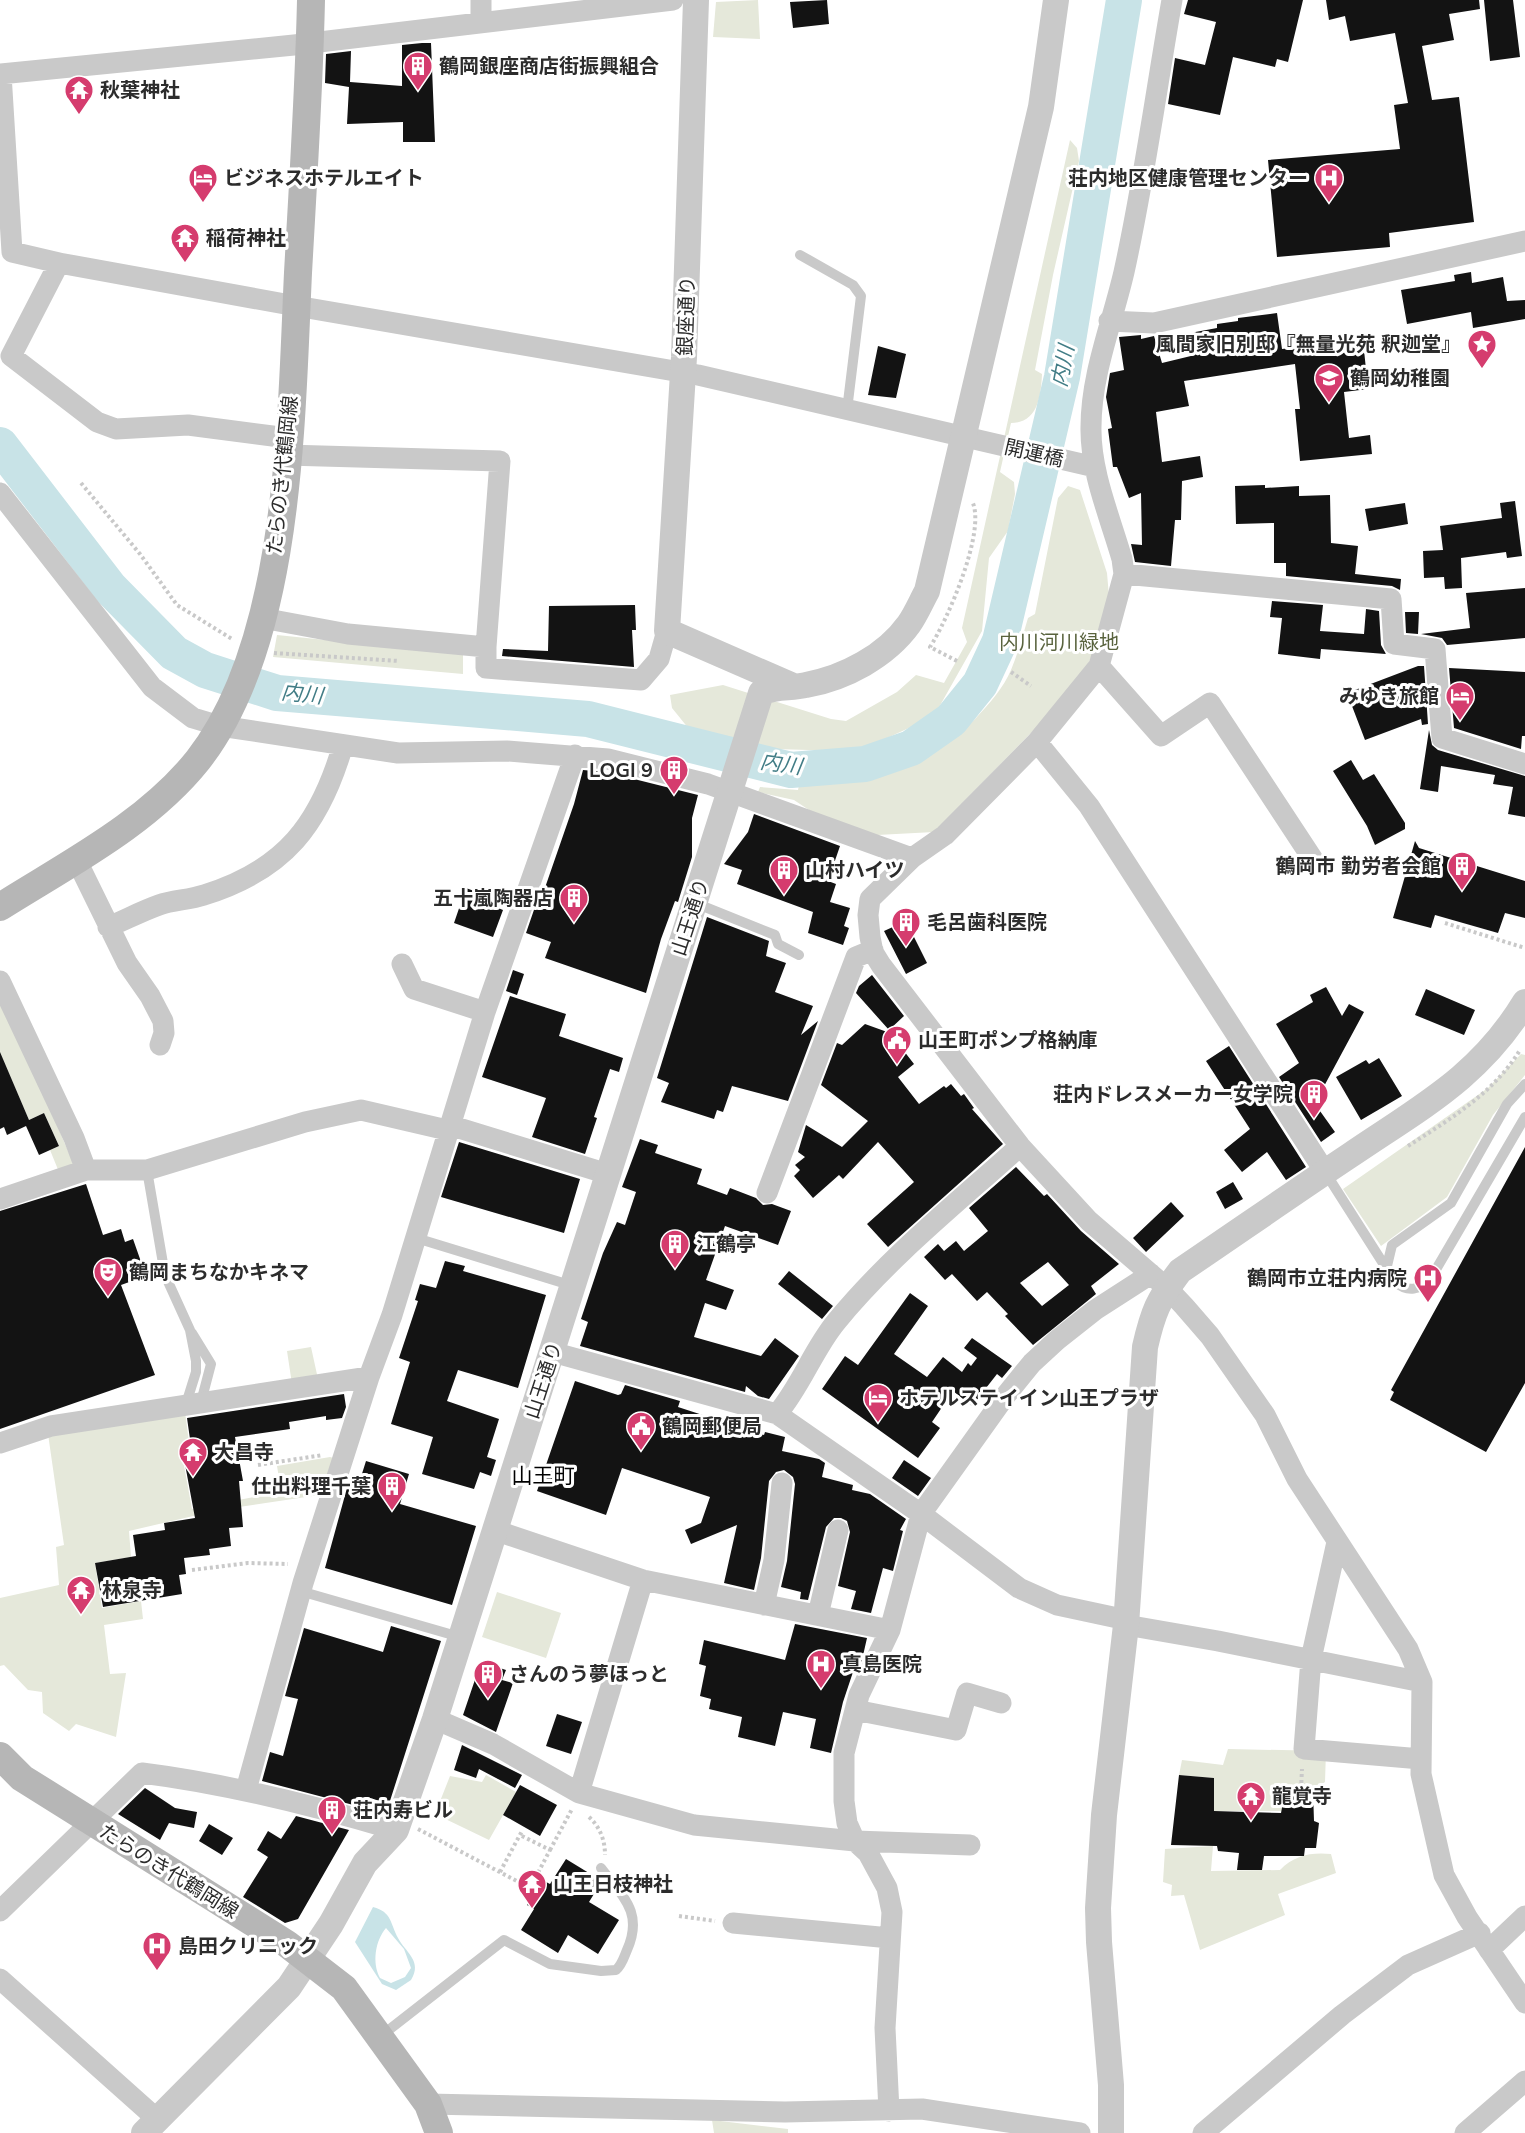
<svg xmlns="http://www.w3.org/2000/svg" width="1525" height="2133" viewBox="0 0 1525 2133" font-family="'Nunito Sans','Noto Sans JP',sans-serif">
  <rect width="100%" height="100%" fill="#fff"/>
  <path fill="#e5e8da" d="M758,0L760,39L713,37L716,2Z
    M1070,140L1077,148L1079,161L1053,275L1035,370L1042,374C1041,396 1038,423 1011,423L1000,472L1014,482L1015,494L1008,531L989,558L982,631L938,709L922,722L874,744L845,751L773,749L689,729L672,708L670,695L723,685L831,719L846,721L897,692L916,675L944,683L967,642L962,628Z
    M1068,486L1080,490L1107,573L1110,608L1096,649L1075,688L934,832L877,835L812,812L794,800L758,792L760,787L798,790L799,785C872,782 923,773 976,718C989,704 1004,687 1011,670C1018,653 1023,635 1028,618L1035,614L1058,498Z
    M277,635L463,654V674L273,657Z
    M0,992L74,1165L59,1172L50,1150L59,1146L44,1113L29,1120L0,1053Z
    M1521,1054L1525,1055V1075L1493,1115L1447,1197L1381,1246L1343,1189L1488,1088Z
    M311,1347L318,1379L292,1384L287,1351Z
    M185,1412L189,1442L180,1444L192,1509L254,1497L252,1490L280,1484L277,1466L330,1457L337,1459L326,1494L219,1510L129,1531L131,1557L95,1563L102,1608L141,1601L143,1619L104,1625L110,1674L126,1673L116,1737L76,1724L69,1731L43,1713L42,1692L28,1690L4,1665L0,1666V1598L59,1585L56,1547L64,1545L48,1434Z
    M497,1592L561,1613L546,1658L482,1637Z
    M1228,1749L1326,1751L1325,1782L1313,1791L1286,1787L1282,1811H1214V1778L1179,1775L1182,1760L1223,1765Z
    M486,1775L516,1792L489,1840L435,1814L450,1776L482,1782Z
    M1213,1846L1211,1871L1280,1870C1294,1855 1312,1852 1331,1854L1336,1873L1278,1894L1285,1915L1200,1950L1184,1895L1171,1896L1172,1885L1163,1882L1165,1849Z
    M712,2120L788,2129V2133H714Z"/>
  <path fill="#c8e3e7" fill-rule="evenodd" d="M373,1907C392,1912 390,1923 398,1938C405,1952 423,1961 411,1980L396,1990L382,1984L355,1942ZM386,1928L404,1949L411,1968L405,1977L391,1983L380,1978C372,1963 375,1941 386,1928Z"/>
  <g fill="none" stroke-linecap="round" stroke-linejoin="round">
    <path stroke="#c8e3e7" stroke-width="36" d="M0,445L110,588L174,653L205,670L277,693L588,719L791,770L865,764L911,748L951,720L980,684L1000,641L1062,377L1124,0"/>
  </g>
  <path fill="#131313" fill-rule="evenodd" d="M827,0L829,24L793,28L790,2Z
    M1188,0H1303L1288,62L1277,59L1275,67L1233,57L1220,115L1168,104L1175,58L1205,65L1216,22L1184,14Z
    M1326,0H1479L1480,9L1449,14L1454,40L1422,46L1432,100L1459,97L1474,222L1389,233L1390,247L1277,257L1268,160L1400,149L1394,105L1408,103L1395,33L1350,41L1345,16L1329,20Z
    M1484,0H1513L1520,57L1490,61Z
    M422,43H431L435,142H403V122L347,124L349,87L325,83L326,54L351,51L350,82L402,86V45Z
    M1471,272L1472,283L1503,277L1507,301L1525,300V319L1473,328L1471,312L1407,324L1401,290L1455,281L1454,275Z
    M1277,313L1282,349L1316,345L1317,356L1364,350L1368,389L1344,392L1349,438L1370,435L1372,454L1300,461L1295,409H1300L1295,364L1184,381L1189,406L1156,412L1162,462L1200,456L1203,477L1182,481L1181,520H1175L1171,566L1135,562L1131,544L1142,545L1141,493L1129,498L1117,467H1113L1108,429L1112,428L1106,397L1110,373L1124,370L1119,337L1141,335V339L1154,336L1162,363L1195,355L1190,333L1217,328V324L1238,321V318Z
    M878,346L906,354L896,398L868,395Z
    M1265,485V488L1299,486V496L1330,495L1331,543L1358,546L1355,574L1401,579L1400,590L1392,586L1286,576V563H1274V523L1236,524L1235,486Z
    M1515,501L1522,556L1507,558L1506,552L1461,558L1462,588L1445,589L1444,577L1424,578L1423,551L1443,550L1440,526L1502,518L1500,503Z
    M1405,503L1408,524L1369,531L1365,509Z
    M1525,588V638L1447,645L1442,638L1421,634L1470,628L1466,593Z
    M1272,601L1323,605L1320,631L1364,634L1366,609L1379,611L1381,645L1386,654L1321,649L1320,659L1278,654L1282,618L1270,617Z
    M635,605L636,630H632L634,667L502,656L503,649L548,651L549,606Z
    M1405,612H1419L1418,634L1406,633Z
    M1418,666H1424L1428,724L1422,725L1421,719L1365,740L1347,693Z
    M1449,668L1525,672V736H1522L1521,749L1454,728Z
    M1429,730L1432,745L1438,750L1525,776V817L1508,814L1513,787L1493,784L1495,775L1441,766L1438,792L1420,789Z
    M1351,760L1363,780L1374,774L1405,823V829L1375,845L1367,826L1333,771Z
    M583,770L606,772L698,795L692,818V857L678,902L675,901L661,939L646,993L545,958L551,942L526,933L536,904L539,905L574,804Z
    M754,814L840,846L828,881L836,884L830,902L850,908L844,926L849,928L843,945L808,933L813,912L737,884L742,870L724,864L748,832Z
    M1415,841L1419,848L1525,881V918L1505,913L1498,933L1435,915L1431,928L1393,918Z
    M466,888L501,901L498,908L503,910L493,937L454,923Z
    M707,917L769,941L766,956L786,963L775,992L813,1006L801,1035L818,1021L788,1101L732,1086L723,1112L717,1110L714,1119L661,1102L669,1083L657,1078Z
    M906,921L927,963L906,974L884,931Z
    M513,970L524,974L517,995L506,991Z
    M872,975L904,1016L889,1030L856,993L859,986Z
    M1326,987L1342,1016L1349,1004L1364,1012L1322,1090L1310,1097L1335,1132L1321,1142L1279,1077L1299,1063L1276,1024L1313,1002L1310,995Z
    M1426,989L1475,1010L1464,1035L1415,1015Z
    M510,996L566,1014L559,1036L623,1058L619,1072L610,1069L594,1117L597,1118L585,1154L532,1137L546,1098L482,1077Z
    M865,1024L890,1033L914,1064L898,1077L919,1104L944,1086L946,1088L951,1084L961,1096L964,1094L974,1108L972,1109L1003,1144L888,1247L867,1224L914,1182L878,1142L843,1179L839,1175L813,1198L794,1176L800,1170L795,1165L805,1157L798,1152L806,1125L842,1147L868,1121L821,1085L837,1043L842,1045Z
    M1229,1046L1306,1167L1286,1180L1267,1152L1242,1172L1224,1150L1250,1129L1206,1061Z
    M0,1052L29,1120L44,1113L59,1146L39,1155L26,1126L7,1135L4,1127L0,1129Z
    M1379,1058L1402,1096L1361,1120L1336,1077L1366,1060L1369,1064Z
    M640,1139L658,1145L655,1153L702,1169L697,1184L727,1195L730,1188L756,1198L763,1205L772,1204L791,1211L778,1245L725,1226L706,1280L734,1290L726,1310L705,1303L694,1337L761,1356L775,1338L799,1356L769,1399L758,1396L746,1386L745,1392L580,1346L588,1322L581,1319L603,1253L617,1222L625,1225L636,1192L622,1187Z
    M459,1142L580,1179L564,1233L441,1197Z
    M1525,1147V1383L1486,1452L1390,1400L1394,1392L1391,1390Z
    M1016,1167L1044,1196L1047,1194L1081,1231L1119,1264L1091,1286L1096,1294L1033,1345L1005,1316L1008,1314L987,1292L977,1301L952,1274L945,1280L924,1257L938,1244L944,1251L956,1241L964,1251L988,1231L969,1208ZM1048,1262L1069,1285L1042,1306L1020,1283Z
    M1233,1182L1243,1199L1225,1209L1216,1192Z
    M86,1184L103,1235L121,1229L125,1242L133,1239L146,1276L121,1285L155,1375L0,1429V1211Z
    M1171,1202L1184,1216L1146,1252L1133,1238Z
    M445,1261L465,1266L463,1271L546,1295L518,1388L458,1370L447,1401L499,1419L487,1457L496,1460L491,1476L480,1472L474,1489L422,1474L433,1437L391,1424L410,1362L399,1358L418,1301L415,1300L420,1284L436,1288Z
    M789,1271L833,1306L822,1319L778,1284Z
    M910,1293L928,1306L894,1354L927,1377L943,1357L962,1372L968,1363L971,1366L977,1358L964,1348L972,1338L1012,1366L1002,1378L997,1374L972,1406L953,1391L932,1422L940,1428L918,1458L822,1389L845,1356L858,1365Z
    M575,1381L618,1395L621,1394L625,1385L680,1401L678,1407L764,1435L765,1432L785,1437L782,1451L819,1459L825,1463L822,1477L853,1485L852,1490L870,1494L906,1519L900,1530L903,1531L893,1571L883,1568L871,1613L851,1609L856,1591L838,1586L850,1532L847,1521L841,1518H834L826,1527L808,1600L800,1599L801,1592L781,1587L787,1561L795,1484L793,1477L784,1470L776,1472L769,1481L761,1558L754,1590L724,1583L737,1525L691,1544L685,1530L701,1523L710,1497L622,1468L606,1515L537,1491Z
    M344,1394L346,1407L342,1418L326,1420V1416L289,1422L290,1429L235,1437L243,1481H239L243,1527L229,1528L231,1546L209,1549L210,1555L184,1558L186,1574L179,1575L182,1594L103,1607L95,1563L136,1556L133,1535L165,1530L164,1523L195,1518L182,1448L191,1446L187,1418Z
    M904,1460L931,1478L918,1496L892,1478Z
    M366,1461L409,1474L400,1504L476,1526L452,1605L325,1568L350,1477L360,1480Z
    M795,1624L867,1638L862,1660L860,1664L856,1663L843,1702L831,1753L810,1748L816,1719L783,1712L775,1746L738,1737L742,1717L709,1709L711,1699L700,1696L706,1666L699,1664L704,1640L785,1660Z
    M391,1626L441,1641L389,1804L367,1797L361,1807L262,1781L270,1752L283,1756L298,1699L285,1696L304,1628L383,1652Z
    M481,1662L506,1670L502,1680L513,1683L496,1732L463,1715Z
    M557,1714L582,1722L571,1754L546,1746Z
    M462,1745L522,1775L515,1788L479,1769L476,1778L454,1770Z
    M1179,1775L1214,1778V1811L1281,1813L1286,1787L1313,1791L1314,1821L1319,1823L1316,1848H1305L1304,1856H1264L1262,1870H1237L1239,1853L1218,1851L1217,1846L1171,1845Z
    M520,1785L557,1805L540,1836L503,1815Z
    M145,1788L175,1808L197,1812L194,1828L169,1823L160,1840L118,1814Z
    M296,1816L349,1830L298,1919L285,1923L243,1897L268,1857L257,1850L268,1831L281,1839Z
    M209,1824L233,1838L222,1855L199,1841Z
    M566,1859L602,1881L589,1902L619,1920L598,1954L568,1935L558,1953L521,1930L534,1909L527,1905L542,1880L550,1884Z"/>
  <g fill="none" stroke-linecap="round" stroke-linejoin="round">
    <path stroke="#c9c9c9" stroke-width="4" stroke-dasharray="3 3" stroke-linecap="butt" d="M81,483L140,554L177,605L232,639
      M274,653L399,661
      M957,661L930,647C947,621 987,530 972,501
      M1011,672L1031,686
      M1445,923L1525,948
      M1408,1146C1449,1120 1494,1093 1520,1050
      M258,1465L323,1455
      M192,1570L248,1563L288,1564
      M1301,1789L1302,1769
      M589,1817C600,1827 605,1840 605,1855
      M418,1829L530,1888L550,1850L520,1835
      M550,1850L572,1809
      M500,1872L522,1831
      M679,1916L715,1921"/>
    <path stroke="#c9c9c9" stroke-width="10" d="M800,255L853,285L861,296L847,410
      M695,903L775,935L778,944L799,955
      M147,1170L165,1275L190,1330L196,1361V1372L186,1404
      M1325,1172L1395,1282C1408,1293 1420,1290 1431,1278L1525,1117
      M416,1238L573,1286
      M1386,1270L1392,1245L1451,1203L1507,1104L1525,1084
      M192,1333L211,1364L201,1402
      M300,1591L460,1637
      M381,2036L504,1940L550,1964L601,1971L616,1970C622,1965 624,1957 627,1950C644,1912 622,1896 601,1868"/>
    <path stroke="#c9c9c9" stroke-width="21" d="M481,0V21
      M1172,0C1156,91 1144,182 1124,272C1112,324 1091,374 1091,427C1090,471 1110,517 1122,559L1124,574L1099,666L1037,742L945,835L912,858L870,899L868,915L870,937L873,952L881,965L1020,1146L1089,1221L1167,1288L1184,1306L1210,1336L1265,1415L1297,1479L1408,1649L1422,1682L1421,1774L1444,1875L1467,1917L1525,2003
      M0,74L294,45L673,0
      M1,74L12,252L59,263L296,306L698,375L1095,467
      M59,263L11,356L97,422L116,429L188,425L288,438
      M1109,321L1154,323L1525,241
      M286,455L500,461L486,647
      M0,493L152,687L193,718L220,726L398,753L507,751L608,759L708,784L912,858
      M1124,574L1391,599L1394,644L1435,649L1442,738L1525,764
      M262,618L348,634L486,647V668L641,680L659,659L667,631
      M1099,666L1161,736L1210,703L1314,861
      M1037,742L1089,806L1325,1172
      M76,859L127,963L150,996L163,1021L164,1033L160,1045
      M108,927C125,920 142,911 159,905C173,900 189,900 204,895C285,870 320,824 343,745
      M402,964L414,989L485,1012
      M0,981L74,1138L86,1170
      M449,1125L608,1174
      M767,1193L856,957L873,950
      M0,1199L86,1170H147L305,1122L361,1110L447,1130
      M552,1352L777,1414L921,1514L1019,1588L1057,1605L1127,1620
      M777,1414C801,1386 813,1350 836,1322C889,1257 957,1203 1020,1146
      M0,1443L51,1426L369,1377
      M494,1530L643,1580L890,1630
      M1337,1542L1311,1659L1304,1749L1421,1759
      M764,1605L774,1560L782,1483
      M818,1615L838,1530
      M1126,1625L1218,1641L1422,1682
      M855,1710L956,1730L967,1693L1001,1703
      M435,1719L493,1744L579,1793L694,1825L855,1841L970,1845
      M246,1790L303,1583L369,1377L392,1315L485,1012L575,755
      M579,1793L643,1580
      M0,1911L142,1773C229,1784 312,1805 396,1830
      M733,1923L890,1938
      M1489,1950L1525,1916
      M0,1979L158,2120
      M428,2104L785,2112L922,2109L1080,2133
      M889,2111L885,2028L892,1912L887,1888L868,1853L855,1841L847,1823L844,1801V1753L859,1695L890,1630L921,1514L1006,1395L1032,1363L1057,1340L1095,1310L1151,1274
      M1203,2133L1342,2015L1408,1965L1480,1933
      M1465,2133L1525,2081"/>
    <path stroke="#c9c9c9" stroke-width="26" d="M696,0L684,357L667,631L793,686
      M761,693C777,685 790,689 806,685C845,678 886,656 909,624C916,614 921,602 927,591L1041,107L1056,0
      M144,2133L289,1987L331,1924L365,1863L396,1830L435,1719L761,693
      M1111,2133V2085L1099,1942L1098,1908L1104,1815L1126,1625L1145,1347C1153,1312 1158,1300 1180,1271C1236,1233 1292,1194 1349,1156C1419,1108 1479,1078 1525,1002"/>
    <path stroke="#b6b6b6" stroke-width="28" d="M0,907C68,864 147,824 198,760C291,641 291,419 298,273C303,182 309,91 311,0
      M0,1756L22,1778L287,1944L344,1988L428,2104L439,2133"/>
  </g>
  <defs>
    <g id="building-pin" transform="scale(1.5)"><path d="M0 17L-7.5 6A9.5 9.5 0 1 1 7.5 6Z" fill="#d53c6e" stroke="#fff"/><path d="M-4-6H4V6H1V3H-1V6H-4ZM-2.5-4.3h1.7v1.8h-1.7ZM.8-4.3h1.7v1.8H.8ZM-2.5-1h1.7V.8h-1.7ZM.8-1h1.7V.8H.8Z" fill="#fff"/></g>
    <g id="temple-pin" transform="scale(1.5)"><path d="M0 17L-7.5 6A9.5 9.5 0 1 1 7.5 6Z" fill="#d53c6e" stroke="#fff"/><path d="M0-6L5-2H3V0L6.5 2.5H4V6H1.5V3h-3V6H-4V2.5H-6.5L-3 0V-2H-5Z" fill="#fff"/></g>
    <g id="hotel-pin" transform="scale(1.5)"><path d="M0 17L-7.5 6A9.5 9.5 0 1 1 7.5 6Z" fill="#d53c6e" stroke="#fff"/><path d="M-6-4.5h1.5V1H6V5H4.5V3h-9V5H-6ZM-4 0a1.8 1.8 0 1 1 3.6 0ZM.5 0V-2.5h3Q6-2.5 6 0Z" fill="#fff"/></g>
    <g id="hospital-pin" transform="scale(1.5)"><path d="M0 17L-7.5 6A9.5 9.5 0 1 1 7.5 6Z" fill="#d53c6e" stroke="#fff"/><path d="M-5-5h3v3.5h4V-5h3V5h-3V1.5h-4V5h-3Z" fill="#fff"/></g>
    <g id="sight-pin" transform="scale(1.5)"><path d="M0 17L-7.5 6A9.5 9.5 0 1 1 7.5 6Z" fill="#d53c6e" stroke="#fff"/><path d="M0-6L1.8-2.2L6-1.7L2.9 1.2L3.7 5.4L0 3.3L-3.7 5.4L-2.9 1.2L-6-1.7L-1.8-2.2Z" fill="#fff"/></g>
    <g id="school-pin" transform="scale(1.5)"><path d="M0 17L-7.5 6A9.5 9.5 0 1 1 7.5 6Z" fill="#d53c6e" stroke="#fff"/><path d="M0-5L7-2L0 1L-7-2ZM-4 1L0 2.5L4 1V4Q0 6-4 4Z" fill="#fff"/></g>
    <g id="civic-pin" transform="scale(1.5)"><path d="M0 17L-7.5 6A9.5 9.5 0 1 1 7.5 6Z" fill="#d53c6e" stroke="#fff"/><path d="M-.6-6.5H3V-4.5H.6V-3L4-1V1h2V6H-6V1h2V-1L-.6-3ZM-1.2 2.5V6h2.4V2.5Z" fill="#fff"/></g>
    <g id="theatre-pin" transform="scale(1.5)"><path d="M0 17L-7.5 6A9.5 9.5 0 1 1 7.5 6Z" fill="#d53c6e" stroke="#fff"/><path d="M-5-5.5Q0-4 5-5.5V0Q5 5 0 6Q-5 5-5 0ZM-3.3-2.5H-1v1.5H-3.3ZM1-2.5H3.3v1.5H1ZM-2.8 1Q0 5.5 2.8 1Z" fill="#fff"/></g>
  </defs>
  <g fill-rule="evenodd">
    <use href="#building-pin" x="418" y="66"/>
    <use href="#temple-pin" x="79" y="90"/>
    <use href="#hotel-pin" x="203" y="178"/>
    <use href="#hospital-pin" x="1329" y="178"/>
    <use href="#temple-pin" x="185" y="238"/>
    <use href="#sight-pin" x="1482" y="344"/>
    <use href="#school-pin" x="1329" y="378"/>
    <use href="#hotel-pin" x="1460" y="696"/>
    <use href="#building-pin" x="674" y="770"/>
    <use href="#building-pin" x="1462" y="866"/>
    <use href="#building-pin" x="784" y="870"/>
    <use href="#building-pin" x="574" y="898"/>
    <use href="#building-pin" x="906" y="922"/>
    <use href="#civic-pin" x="897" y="1040"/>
    <use href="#building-pin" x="1314" y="1094"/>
    <use href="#building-pin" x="675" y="1244"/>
    <use href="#theatre-pin" x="108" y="1272"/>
    <use href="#hospital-pin" x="1428" y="1278"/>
    <use href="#hotel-pin" x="878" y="1398"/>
    <use href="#civic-pin" x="641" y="1426"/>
    <use href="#temple-pin" x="193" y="1452"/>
    <use href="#building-pin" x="392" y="1486"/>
    <use href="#temple-pin" x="81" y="1590"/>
    <use href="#hospital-pin" x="821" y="1664"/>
    <use href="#building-pin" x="488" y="1674"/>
    <use href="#temple-pin" x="1251" y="1796"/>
    <use href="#building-pin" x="332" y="1810"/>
    <use href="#temple-pin" x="532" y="1884"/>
    <use href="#hospital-pin" x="157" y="1946"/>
  </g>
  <g text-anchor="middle" stroke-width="6" stroke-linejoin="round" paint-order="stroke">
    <g font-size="20" font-weight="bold" fill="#2c2c2c" stroke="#fff" text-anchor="start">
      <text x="439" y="73">鶴岡銀座商店街振興組合</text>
      <text x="100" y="97">秋葉神社</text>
      <text x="224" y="185">ビジネスホテルエイト</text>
      <text x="1308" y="185" text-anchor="end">荘内地区健康管理センター</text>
      <text x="206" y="245">稲荷神社</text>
      <text x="1461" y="351" text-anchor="end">風間家旧別邸『無量光苑 釈迦堂』</text>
      <text x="1350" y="385">鶴岡幼稚園</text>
      <text x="1439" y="703" text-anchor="end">みゆき旅館</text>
      <text x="653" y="777" text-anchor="end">LOGI 9</text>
      <text x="1441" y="873" text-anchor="end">鶴岡市 勤労者会館</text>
      <text x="805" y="877">山村ハイツ</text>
      <text x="553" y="905" text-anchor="end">五十嵐陶器店</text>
      <text x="927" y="929">毛呂歯科医院</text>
      <text x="918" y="1047">山王町ポンプ格納庫</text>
      <text x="1293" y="1101" text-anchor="end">荘内ドレスメーカー女学院</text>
      <text x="696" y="1251">江鶴亭</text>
      <text x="129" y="1279">鶴岡まちなかキネマ</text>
      <text x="1407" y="1285" text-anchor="end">鶴岡市立荘内病院</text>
      <text x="899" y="1405">ホテルステイイン山王プラザ</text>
      <text x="662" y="1433">鶴岡郵便局</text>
      <text x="214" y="1459">大昌寺</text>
      <text x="371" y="1493" text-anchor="end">仕出料理千葉</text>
      <text x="102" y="1597">林泉寺</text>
      <text x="842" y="1671">真島医院</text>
      <text x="509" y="1681">さんのう夢ほっと</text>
      <text x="1272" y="1803">龍覚寺</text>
      <text x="353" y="1817">荘内寿ビル</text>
      <text x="553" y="1891">山王日枝神社</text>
      <text x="178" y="1953">島田クリニック</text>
    </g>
    <g font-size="20" fill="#2c2c2c" stroke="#fff">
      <text transform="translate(686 316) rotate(-88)" y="7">銀座通り</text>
      <text transform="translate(1034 453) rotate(13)" y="7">開運橋</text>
      <text transform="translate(282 475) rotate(-84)" y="7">たらのき代鶴岡線</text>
      <text transform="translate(690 917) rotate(-72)" y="7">山王通り</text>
      <text transform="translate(543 1380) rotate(-72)" y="7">山王通り</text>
      <text transform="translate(169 1871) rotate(32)" y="7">たらのき代鶴岡線</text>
    </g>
    <g font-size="20" fill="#59633e" stroke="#fff">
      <text x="1059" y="649">内川河川緑地</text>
    </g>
    <g font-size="21" font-style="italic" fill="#427d86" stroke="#fff">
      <text transform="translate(1063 366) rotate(-79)" y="7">内川</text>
      <text transform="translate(302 694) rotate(6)" y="7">内川</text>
      <text transform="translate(781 764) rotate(8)" y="7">内川</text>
    </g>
    <g font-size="21" fill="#000" stroke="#fff">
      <text x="543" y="1483">山王町</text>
    </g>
  </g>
</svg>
